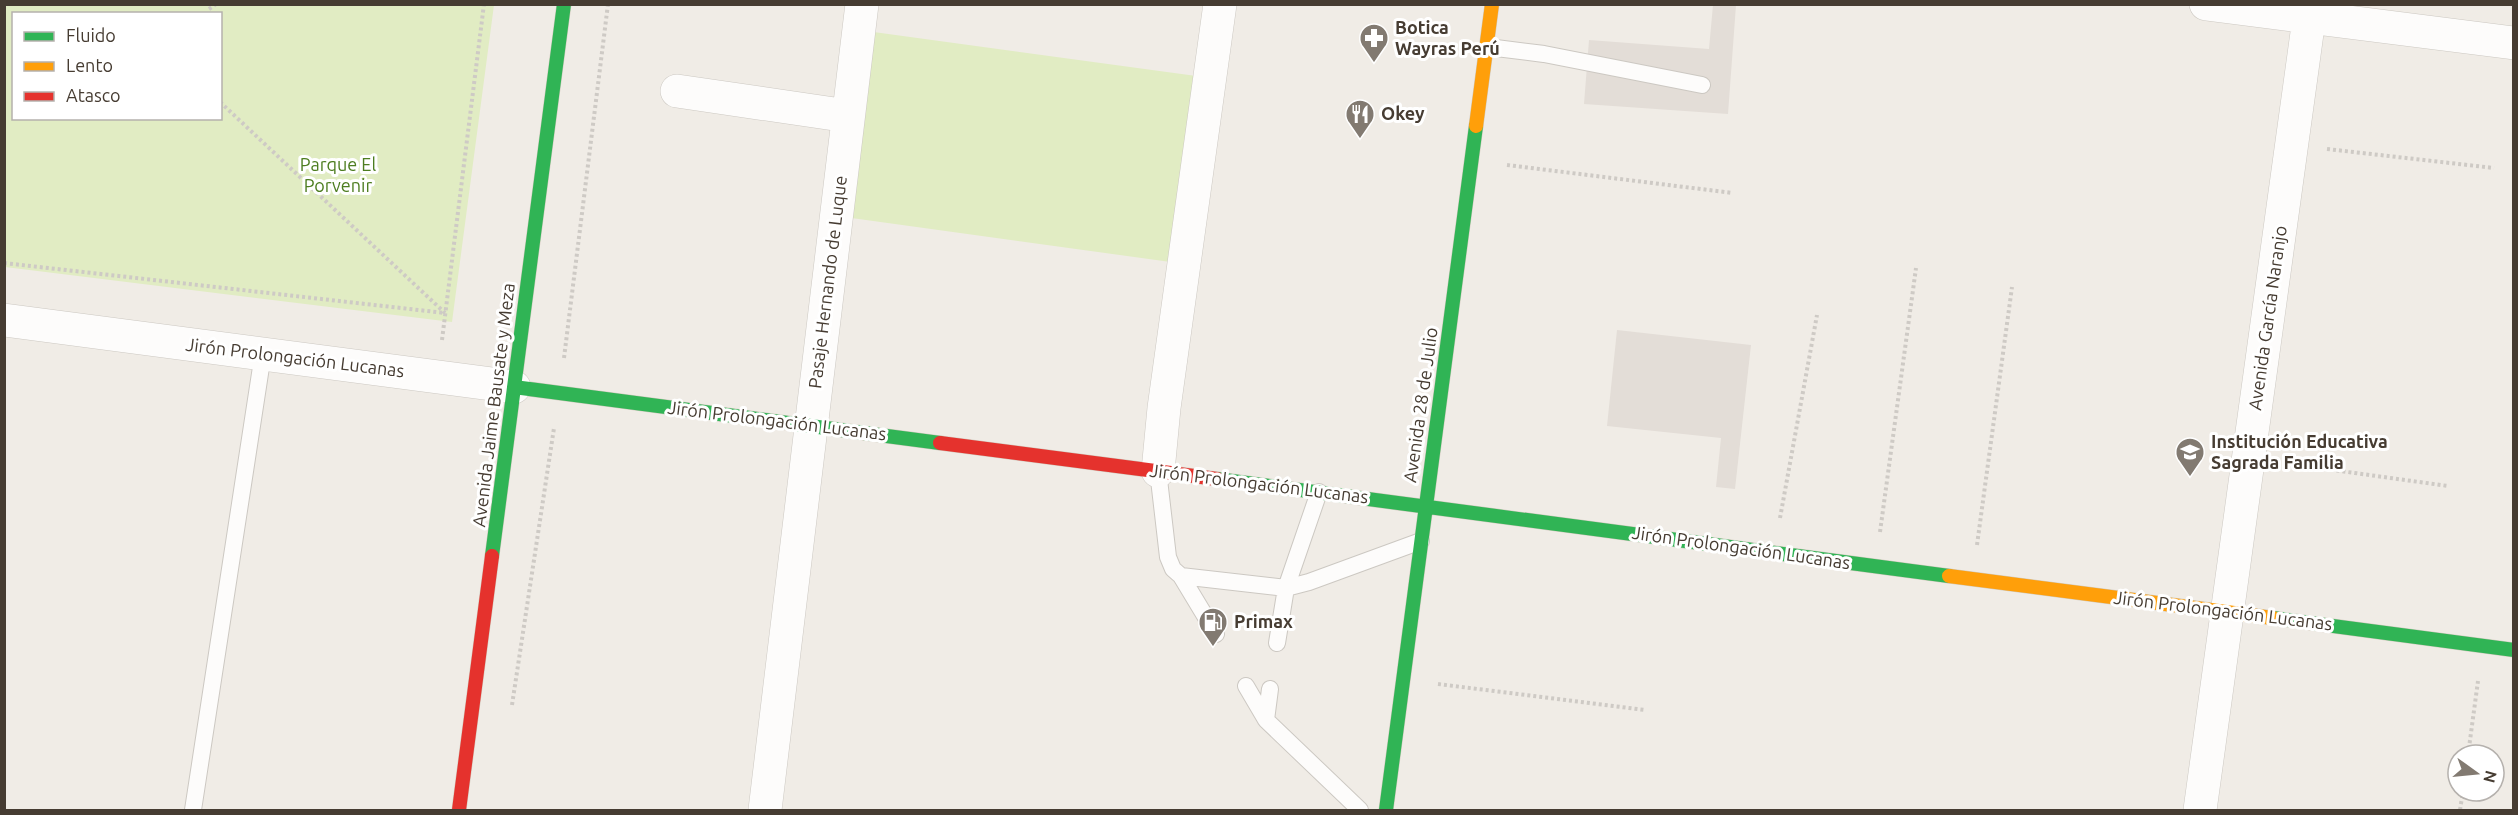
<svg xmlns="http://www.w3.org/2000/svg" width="2518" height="815" viewBox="0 0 2518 815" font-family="Ubuntu,sans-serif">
  <rect width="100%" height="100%" fill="#f0ece6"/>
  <path fill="#e3ddd7" d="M1713,5H1736L1728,114L1584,104L1589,40L1709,49Z
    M1617,330L1751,345L1735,489L1716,487L1721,438L1607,426Z"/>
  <path fill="#e1ecc3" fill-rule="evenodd" d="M5,4L494,5L452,322L5,267ZM14,14H220V118H14Z
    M859,30L1211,78L1185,264L837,216Z"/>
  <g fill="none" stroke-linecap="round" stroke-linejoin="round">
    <g stroke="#ccc8c2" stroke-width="18">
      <path id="lane" d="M1488,47L1544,54L1702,85
        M1158,471L1168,557L1173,569L1181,576L1286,588L1309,582L1421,541
        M1181,576L1216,634
        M1277,643L1286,588L1319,492
        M1246,686L1266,720
        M1270,689L1266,720L1360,810
        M193,810L263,354"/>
    </g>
    <g stroke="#ccc8c2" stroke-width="34">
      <path id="street" d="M2206,4L2514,43
        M677,91L848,116
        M4,320L514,387
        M1158,471L1164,408L1220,4
        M765,810L862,4
        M2200,810L2311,4"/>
    </g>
    <g stroke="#d1cabe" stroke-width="15">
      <path id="fast" d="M514,387L940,443
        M1217,479L1949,576
        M492,556L564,4
        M2273,618L2514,650
        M1386,810L1476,126"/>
    </g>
    <g stroke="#d1cabe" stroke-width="15">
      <path id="slow" d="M1476,126L1492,4
        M1949,576L2273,618"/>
    </g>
    <g stroke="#d1cabe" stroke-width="15">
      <path id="jam" d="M940,443L1217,479
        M459,810L492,556"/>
    </g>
    <path stroke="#cecac5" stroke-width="4" stroke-dasharray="3 3" stroke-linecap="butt" d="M209,9L216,4
      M220,102L445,313
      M2327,149L2494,168
      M1507,165L1733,193
      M4,263L445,313
      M442,340L484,4
      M564,358L608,4
      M2283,463L2448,486
      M1780,518L1817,315
      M1880,532L1916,268
      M1977,545L2012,287
      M1438,684L1645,710
      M512,705L554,428
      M2468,755L2478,681
      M2460,810L2463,791"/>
    <use href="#lane" stroke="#fdfcfb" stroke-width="16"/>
    <use href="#street" stroke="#fdfcfb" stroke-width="33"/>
    <use href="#fast" stroke="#30b455" stroke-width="14"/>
    <use href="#slow" stroke="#ff9f0a" stroke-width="14"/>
    <use href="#jam" stroke="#e5322d" stroke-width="14"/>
  </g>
  <defs>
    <g id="pharmacy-pin" transform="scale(1.5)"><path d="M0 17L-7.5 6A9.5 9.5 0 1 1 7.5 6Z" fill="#827a71" stroke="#fff"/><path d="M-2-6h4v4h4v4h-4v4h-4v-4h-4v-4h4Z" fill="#fff"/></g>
    <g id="restaurant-pin" transform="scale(1.5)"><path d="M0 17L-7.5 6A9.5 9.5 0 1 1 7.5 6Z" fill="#827a71" stroke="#fff"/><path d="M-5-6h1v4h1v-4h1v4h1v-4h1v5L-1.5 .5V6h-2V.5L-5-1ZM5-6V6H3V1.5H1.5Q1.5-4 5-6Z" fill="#fff"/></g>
    <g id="school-pin" transform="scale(1.5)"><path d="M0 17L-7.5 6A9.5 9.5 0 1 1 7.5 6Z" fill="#827a71" stroke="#fff"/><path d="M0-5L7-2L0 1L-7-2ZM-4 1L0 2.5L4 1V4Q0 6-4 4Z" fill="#fff"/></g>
    <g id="fuel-pin" transform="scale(1.5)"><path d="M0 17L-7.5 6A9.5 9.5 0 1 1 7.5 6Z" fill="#827a71" stroke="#fff"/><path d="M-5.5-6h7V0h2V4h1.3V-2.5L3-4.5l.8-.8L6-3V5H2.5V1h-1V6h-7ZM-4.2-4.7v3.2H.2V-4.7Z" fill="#fff"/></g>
  </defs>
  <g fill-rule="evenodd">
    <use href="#pharmacy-pin" x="1374" y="38"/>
    <use href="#restaurant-pin" x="1360" y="114"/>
    <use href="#school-pin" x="2190" y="452"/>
    <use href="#fuel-pin" x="1213" y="622"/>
  </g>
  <g text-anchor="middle" stroke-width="6" stroke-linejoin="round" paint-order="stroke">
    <g font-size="18" font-weight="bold" fill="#463c32" stroke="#fff" text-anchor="start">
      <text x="1395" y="34">Botica<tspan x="1395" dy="21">Wayras Perú</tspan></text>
      <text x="1381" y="120">Okey</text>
      <text x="2211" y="448">Institución Educativa<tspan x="2211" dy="21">Sagrada Familia</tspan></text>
      <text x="1234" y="628">Primax</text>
    </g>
    <g font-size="18" fill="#4d7d20" stroke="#fff">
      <text x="338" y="171">Parque El<tspan x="338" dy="21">Porvenir</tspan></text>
    </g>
    <g font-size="18" fill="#463c32" stroke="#fff">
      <text transform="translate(828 282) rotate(-83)" y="6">Pasaje Hernando de Luque</text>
      <text transform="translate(2268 318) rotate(-82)" y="6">Avenida García Naranjo</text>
      <text transform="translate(295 358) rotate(7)" y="6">Jirón Prolongación Lucanas</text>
      <text transform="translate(494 405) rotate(-83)" y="6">Avenida Jaime Bausate y Meza</text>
      <text transform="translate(1421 405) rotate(-82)" y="6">Avenida 28 de Julio</text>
      <text transform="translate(777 421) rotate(7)" y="6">Jirón Prolongación Lucanas</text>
      <text transform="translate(1259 484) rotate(7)" y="6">Jirón Prolongación Lucanas</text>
      <text transform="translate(1741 548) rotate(8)" y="6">Jirón Prolongación Lucanas</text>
      <text transform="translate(2223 611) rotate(7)" y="6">Jirón Prolongación Lucanas</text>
    </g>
  </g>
  <rect width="2518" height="815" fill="none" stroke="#463c32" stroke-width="12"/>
  <rect x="12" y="12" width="210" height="108" fill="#ffffff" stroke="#b5b1ad" stroke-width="1.5"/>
  <rect x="24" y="32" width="30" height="9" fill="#30b455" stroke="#b5b1ad" stroke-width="1.5"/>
  <text x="66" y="42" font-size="18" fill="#463c32">Fluido</text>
  <rect x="24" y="62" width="30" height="9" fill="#ff9f0a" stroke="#b5b1ad" stroke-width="1.5"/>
  <text x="66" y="72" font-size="18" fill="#463c32">Lento</text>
  <rect x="24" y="92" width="30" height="9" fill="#e5322d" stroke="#b5b1ad" stroke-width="1.5"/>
  <text x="66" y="102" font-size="18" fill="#463c32">Atasco</text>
  <g transform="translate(2476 773) rotate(105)"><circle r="28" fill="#ffffff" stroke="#b5b1ad" stroke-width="1.5"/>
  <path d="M0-4.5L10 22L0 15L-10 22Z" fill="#827a71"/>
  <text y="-9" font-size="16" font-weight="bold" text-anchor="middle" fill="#463c32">N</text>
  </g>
</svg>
